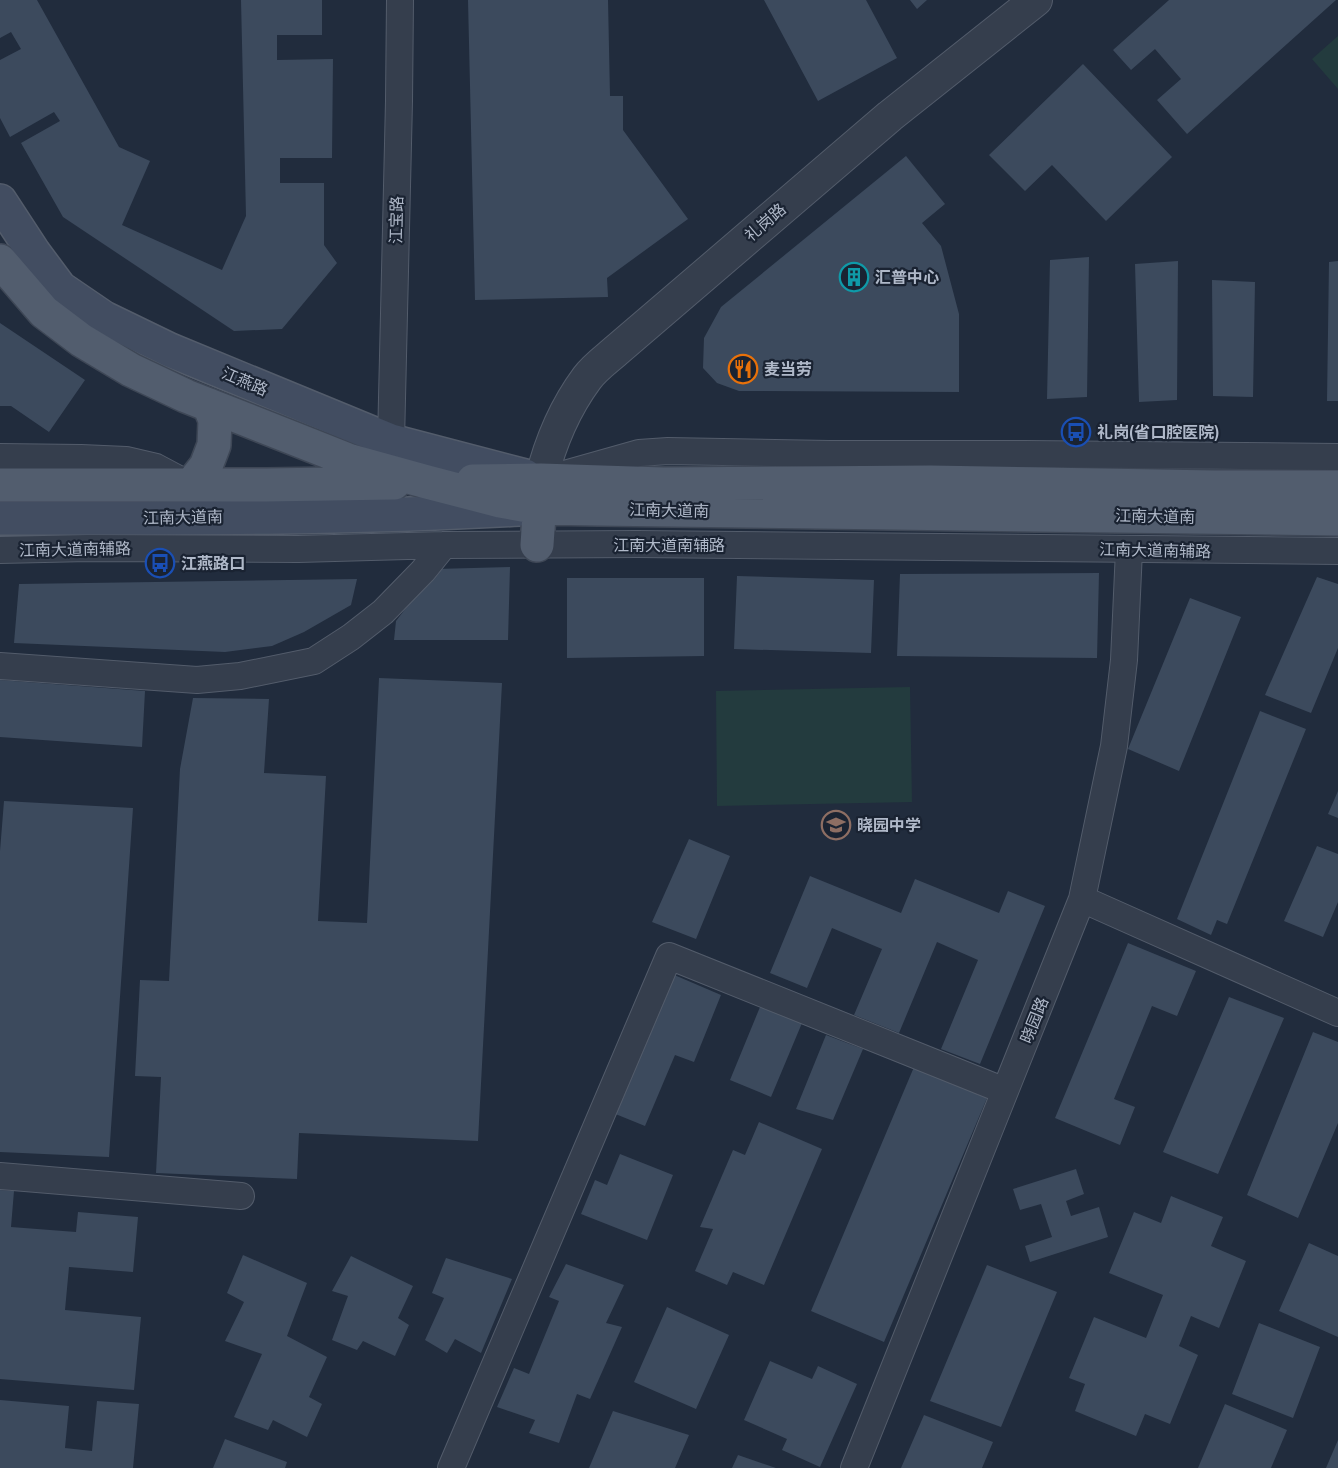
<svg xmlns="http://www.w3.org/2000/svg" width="1338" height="1468" viewBox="0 0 1338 1468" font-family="'Public Sans','Noto Sans SC',sans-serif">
  <rect width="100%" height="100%" fill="#212c3d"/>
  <path fill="#233b3e" d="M1338,36V89L1312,59Z
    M910,687L912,802L717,806L716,691Z"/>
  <path fill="#3c4a5d" d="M0,0H37L119,147L150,161L122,225L222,270L246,216L241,0H322V35H277V60L333,59L332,158H280V183H324V245L337,263L282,329L234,331L63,217L21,143L60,121L54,112L10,137L0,118V60L21,49L11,32L0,38Z
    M468,0H608L610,96H623V130L688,219L607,278L608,297L475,300Z
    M764,0H866L897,58L818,101Z
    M910,0H927L917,9Z
    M1169,0H1336L1187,134L1157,100L1181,79L1155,49L1131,70L1113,50Z
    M1083,64L1172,157L1106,221L1052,165L1025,191L989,155Z
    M906,156L945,204L922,223L941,246L959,314V392L739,391L717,383L703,368L704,338L721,307Z
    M1089,257L1087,397L1047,399L1050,260Z
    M1178,261L1177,400L1139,402L1135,264Z
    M1338,261V401H1327L1329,262Z
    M1212,280L1255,282L1253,397L1213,396Z
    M0,323L85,380L49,432L11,406H0Z
    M510,567L508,640H394L396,621L436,569Z
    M1099,573L1097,658L897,656L900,574Z
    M737,576L874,580L871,653L734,649Z
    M1317,577L1338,584V648L1311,713L1265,695Z
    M567,578H704V656L567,658Z
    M357,579L351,605L304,632L272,646L225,652L14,643L19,584Z
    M1190,598L1241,617L1179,771L1128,749Z
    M379,678L502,683L478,1141L299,1133L297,1179L156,1173L161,1077L135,1076L140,980L169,981L180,769L193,698L269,699L264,773L326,776L318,921L367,923Z
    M0,680L145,691L142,747L0,737Z
    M1260,711L1306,729L1227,924L1217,920L1211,935L1177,919Z
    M1338,791V818L1328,814Z
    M4,801L133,808L109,1157L0,1152V851Z
    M689,839L730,856L696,939L652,922Z
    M1317,846L1338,854V902L1323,937L1284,921Z
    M810,876L901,913L915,879L999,913L1008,891L1045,906L980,1064L941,1049L978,960L937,942L899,1033L854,1015L882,949L832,928L807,988L770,973Z
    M1128,943L1196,971L1177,1016L1152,1006L1114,1099L1135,1107L1120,1145L1055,1118Z
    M672,974L721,995L694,1062L675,1055L645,1126L613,1113Z
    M1229,997L1284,1018L1218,1174L1163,1152Z
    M760,1007L802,1023L771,1097L730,1080Z
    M1313,1032L1338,1042V1123L1298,1218L1247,1195Z
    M826,1035L863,1049L833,1120L796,1109Z
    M914,1067L987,1098L884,1342L811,1311Z
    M759,1122L822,1149L764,1285L733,1272L727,1285L695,1271L713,1229L700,1227L733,1150L745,1155Z
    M620,1154L673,1175L647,1240L581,1214L595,1180L607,1185Z
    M1076,1169L1084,1194L1066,1201L1071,1216L1099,1207L1108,1237L1030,1262L1025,1246L1052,1237L1041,1204L1020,1210L1013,1189Z
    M0,1190L14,1191L11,1227L76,1232L78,1212L138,1217L133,1272L69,1267L65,1310L141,1317L134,1390L0,1379Z
    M1171,1196L1223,1217L1211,1246L1246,1261L1219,1328L1191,1316L1179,1346L1198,1355L1170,1424L1145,1414L1136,1436L1075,1411L1085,1384L1069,1378L1094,1317L1146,1338L1163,1295L1109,1273L1134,1212L1161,1223Z
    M1309,1243L1338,1256V1337L1279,1311Z
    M243,1255L307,1283L287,1336L327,1357L309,1397L322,1404L307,1437L273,1420L268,1430L234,1417L262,1354L225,1341L244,1302L227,1293Z
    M351,1256L413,1286L398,1318L409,1325L395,1356L363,1341L357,1350L332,1340L348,1296L332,1291Z
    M446,1258L512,1279L481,1353L455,1339L447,1353L425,1340L444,1298L432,1293Z
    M566,1264L624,1285L606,1323L622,1327L590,1399L577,1394L559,1443L529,1433L535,1420L497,1407L514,1368L529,1374L559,1301L549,1297Z
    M987,1265L1057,1292L1001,1427L930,1401Z
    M667,1307L729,1335L696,1409L634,1382Z
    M1259,1323L1320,1347L1293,1418L1232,1394Z
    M770,1361L812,1379L818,1366L857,1384L820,1467L782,1450L787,1439L744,1420Z
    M0,1400L69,1406L65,1448L92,1451L97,1401L139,1404L133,1468H0Z
    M1225,1404L1287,1430L1271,1468H1198Z
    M613,1411L689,1435L675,1468H589Z
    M924,1415L993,1442L982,1468H901Z
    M225,1439L287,1462L285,1468H213Z
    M1338,1440V1468H1326Z
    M738,1455L776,1468H732Z"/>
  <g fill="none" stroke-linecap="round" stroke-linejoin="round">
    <g stroke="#535c6b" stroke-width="28">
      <path id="minor" d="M391,441L399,101L400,0
        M0,457L81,458L126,460L156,467L190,485
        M561,475L639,453L668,451L829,454H1027L1338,457
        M0,550L88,548L298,549L444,545L637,544L1338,551
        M0,666L197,680L240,676L314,661L351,637L383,612L423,571L444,545
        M1082,899L1338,1013
        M0,1176L241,1196
        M451,1468L669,956L1005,1091
        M854,1468L1082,899L1114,746L1124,660L1129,550"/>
    </g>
    <g stroke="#535c6b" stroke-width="34">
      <path id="tertiary" d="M541,480C550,443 564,409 587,378C595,367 608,358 618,349L890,116L1036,0"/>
    </g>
    <g stroke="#535c6b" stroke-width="36">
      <path id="secondary" d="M0,201L34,253L60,288L104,318L170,350L391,441L525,476
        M0,518C173,518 347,519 520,509"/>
    </g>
    <g stroke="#3e4756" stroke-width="36">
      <path id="primary" d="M0,261L44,312L81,340L131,370L186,396L351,461L427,482L500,501L539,508L598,509L1338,519
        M473,481L541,480L663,484L930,482L1214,487H1338
        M0,485H266L394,483
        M191,485L206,466L214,445L215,420L209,405
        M537,545L541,485"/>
    </g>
    <use href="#minor" stroke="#353e4d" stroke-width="26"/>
    <use href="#tertiary" stroke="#353e4d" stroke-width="32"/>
    <use href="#secondary" stroke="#424d61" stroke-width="33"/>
    <use href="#primary" stroke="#525d6e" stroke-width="33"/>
  </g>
  <defs>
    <g id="building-ring" transform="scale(1.5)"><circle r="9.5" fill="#1a2332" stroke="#0f9aa8" stroke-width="1.5"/><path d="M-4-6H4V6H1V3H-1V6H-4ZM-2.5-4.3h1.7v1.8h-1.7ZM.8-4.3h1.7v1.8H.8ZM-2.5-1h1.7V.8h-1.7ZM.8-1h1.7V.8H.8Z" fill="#0f9aa8"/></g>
    <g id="restaurant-ring" transform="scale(1.5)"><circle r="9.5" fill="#1a2332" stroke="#e8710a" stroke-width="1.5"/><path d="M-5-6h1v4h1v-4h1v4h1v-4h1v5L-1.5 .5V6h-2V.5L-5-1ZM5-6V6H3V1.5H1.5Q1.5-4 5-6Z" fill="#e8710a"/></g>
    <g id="bus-ring" transform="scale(1.5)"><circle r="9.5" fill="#1a2332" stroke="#1a4fb4" stroke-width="1.5"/><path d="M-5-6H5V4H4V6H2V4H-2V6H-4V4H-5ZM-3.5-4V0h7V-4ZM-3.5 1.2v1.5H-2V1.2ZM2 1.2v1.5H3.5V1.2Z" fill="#1a4fb4"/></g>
    <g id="school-ring" transform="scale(1.5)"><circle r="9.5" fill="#1a2332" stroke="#8d6e63" stroke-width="1.5"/><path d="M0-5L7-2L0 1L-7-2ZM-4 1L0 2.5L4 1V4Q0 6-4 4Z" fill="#8d6e63"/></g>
  </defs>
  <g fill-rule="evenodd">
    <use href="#building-ring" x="854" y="277"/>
    <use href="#restaurant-ring" x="743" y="369"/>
    <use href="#bus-ring" x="1076" y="432"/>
    <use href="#bus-ring" x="160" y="563"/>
    <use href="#school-ring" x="836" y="825"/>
  </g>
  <g text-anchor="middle" stroke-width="4.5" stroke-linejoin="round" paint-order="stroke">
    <g font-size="16" fill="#b0b9c9" stroke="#1a2332">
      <text transform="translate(396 220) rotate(-89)" y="6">江宝路</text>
      <text transform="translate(765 222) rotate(-41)" y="6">礼岗路</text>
      <text transform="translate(245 381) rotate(23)" y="6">江燕路</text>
      <text transform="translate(669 510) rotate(1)" y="6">江南大道南</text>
      <text transform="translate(1155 516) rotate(1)" y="6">江南大道南</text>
      <text transform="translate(183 517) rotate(-1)" y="6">江南大道南</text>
      <text x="669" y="551">江南大道南辅路</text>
      <text transform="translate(75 549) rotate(-1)" y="6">江南大道南辅路</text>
      <text transform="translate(1155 550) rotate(1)" y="6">江南大道南辅路</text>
      <text transform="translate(1034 1020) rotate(-68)" y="6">晓园路</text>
    </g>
    <g font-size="16" font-weight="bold" fill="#b0b9c9" stroke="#1a2332" text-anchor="start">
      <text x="875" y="283">汇普中心</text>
      <text x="764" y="375">麦当劳</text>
      <text x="1097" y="438">礼岗(省口腔医院)</text>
      <text x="181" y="569">江燕路口</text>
      <text x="857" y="831">晓园中学</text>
    </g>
  </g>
</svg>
